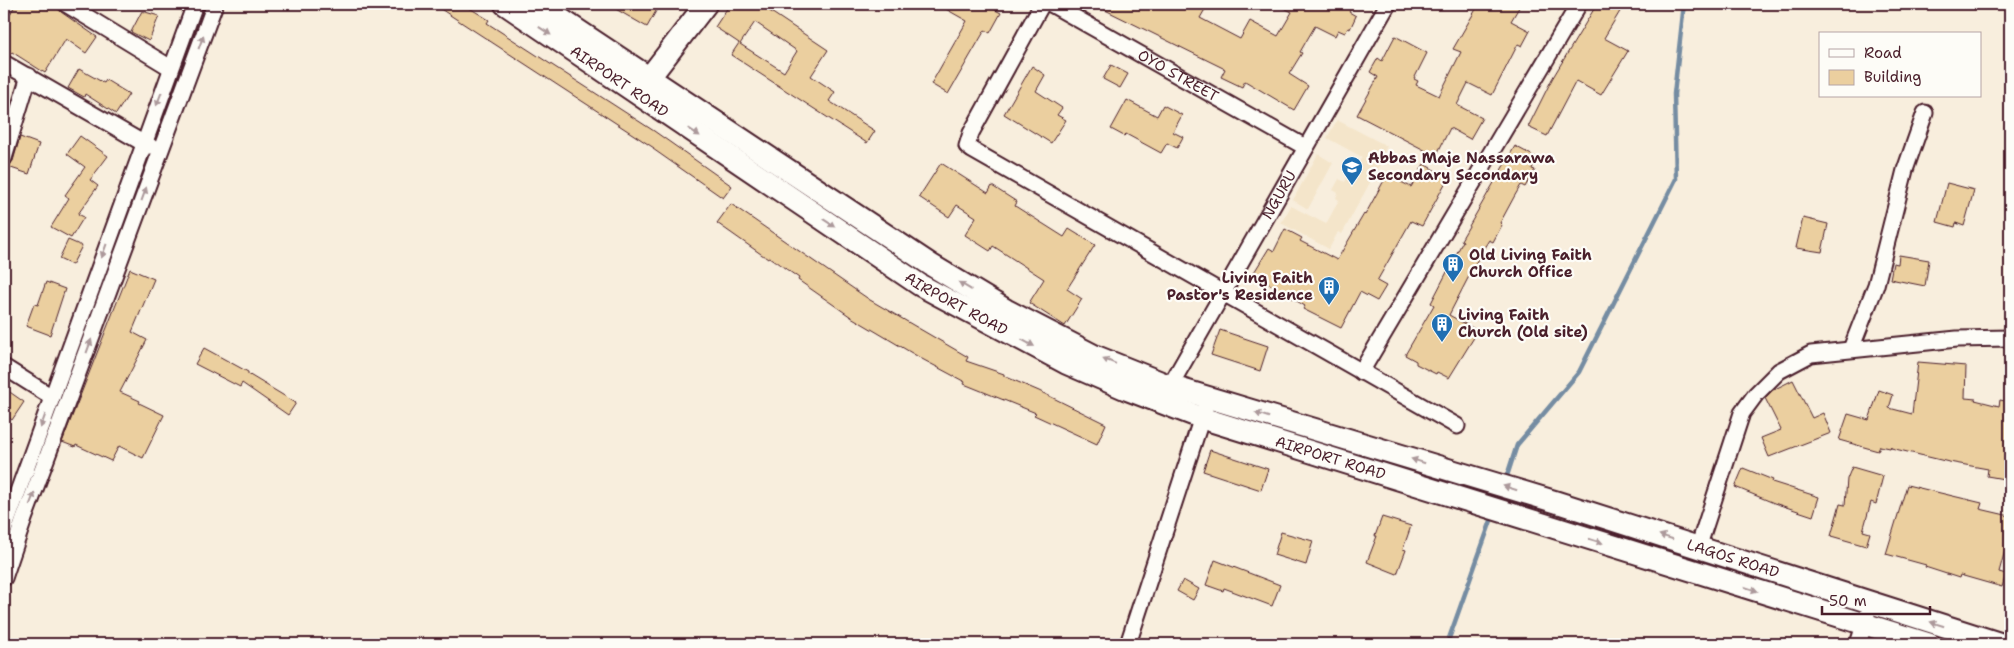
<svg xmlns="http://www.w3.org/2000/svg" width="2014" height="648" viewBox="0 0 2014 648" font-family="'Shantell Sans',sans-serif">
  <rect width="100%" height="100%" fill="#f8eedd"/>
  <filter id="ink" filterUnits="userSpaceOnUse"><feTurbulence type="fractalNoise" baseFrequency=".02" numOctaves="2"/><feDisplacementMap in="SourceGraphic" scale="10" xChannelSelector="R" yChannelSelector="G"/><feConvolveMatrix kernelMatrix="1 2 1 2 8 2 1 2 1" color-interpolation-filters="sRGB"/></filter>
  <g filter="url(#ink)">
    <path fill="#f4e5ca" d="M1337,120L1387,146L1378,163L1380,164L1342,234L1338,232L1329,249L1281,223L1291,206L1326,224L1339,200L1336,198L1338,193L1333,190L1339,179L1345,182L1348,176L1351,177L1362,157L1327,138Z
      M1318,154L1333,163L1308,209L1293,200Z"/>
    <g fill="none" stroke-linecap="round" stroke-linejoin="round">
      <path stroke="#748ca2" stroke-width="4.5" d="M1505,482L1517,445L1579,372L1676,179L1674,94L1684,4
        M1447,644L1493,515"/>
    </g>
    <path fill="#ebcf9f" stroke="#4a1f2b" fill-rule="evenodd" d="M16,4H57L61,12L97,37L86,53L66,39L45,73L12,52L9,55L4,54V24Z
      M433,4H463L489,20L487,23L654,131L732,186L723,198L653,149L654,148Z
      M607,4H660L647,27Z
      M730,4H759L828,50L811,76L835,92L829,101L875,131L867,143L731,55L739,43L715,27ZM755,22L797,51L784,72L740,44Z
      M937,4H984L1001,13L990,33L985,30L948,94L931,84L967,21Z
      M1093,4H1208L1200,18L1240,39L1250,21L1278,36L1292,12L1276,4H1354L1349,12L1356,16L1350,29L1348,28L1345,33L1338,30L1335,36L1315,26L1300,52L1302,53L1289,74L1308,86L1294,110L1245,81L1242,87L1221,77L1225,69Z
      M1479,4H1521L1511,21L1530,31L1522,46L1518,44L1492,95L1468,83L1457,105L1482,118L1470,139L1450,128L1436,156L1357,115L1378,77L1370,72L1378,58L1382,61L1395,36L1427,53L1414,79L1418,81L1416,85L1439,96L1461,52L1453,49Z
      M1597,4H1615L1622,8L1604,38L1628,51L1601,95L1576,81L1547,136L1528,127L1552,79Z
      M142,11L159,16L149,41L131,32Z
      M1111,65L1128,74L1120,88L1103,79Z
      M1032,66L1045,75L1036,91L1062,108L1057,115L1066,120L1051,143L1004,114Z
      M79,69L104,83L106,80L129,94L116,114L85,94L84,97L68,88Z
      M1127,100L1157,116L1163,105L1182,115L1173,132L1183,137L1177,148L1167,143L1161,153L1126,134L1124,136L1111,129Z
      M80,136L108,156L90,180L98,186L78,214L84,217L71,238L51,227L69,198L65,195L85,167L67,154Z
      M20,137L39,144L29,174L8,167L13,161Z
      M1515,146L1537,158L1532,169L1535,170L1525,187L1521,185L1514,197L1500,223L1502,225L1493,242L1489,240L1482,251L1449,315L1478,331L1449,378L1437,372L1436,374L1416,364V361L1405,355L1434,305L1431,303L1463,241L1461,240Z
      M941,163L988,193L992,186L1017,202L1015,206L1064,237L1069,229L1095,245L1067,289L1082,299L1065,326L1029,303L1044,279L993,246L990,251L965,235L976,217L957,205L949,217L919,197Z
      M1424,164L1448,178L1422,226L1411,221L1377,281L1386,286L1377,301L1360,292L1341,328L1303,309L1305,306L1253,274L1269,248L1274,251L1285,229L1302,238L1300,241L1337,260L1364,214L1365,215L1387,175L1411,187Z
      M1947,183L1974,190L1964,226L1956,223L1955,227L1937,222Z
      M731,204L870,300L968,357L966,361L1004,374V376L1039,391L1106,424L1097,444L1034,415L1036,413L964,384L965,382L922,359L851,317L798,280L799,278L769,257L768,259L717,223Z
      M1803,218L1828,224L1822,252L1796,248Z
      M68,240L82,246L72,265L59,259Z
      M1899,255L1929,260L1925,286L1890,279L1893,263L1898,264Z
      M130,269L154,279L132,332L147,340L120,392L140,401L139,403L164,415L143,458L119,446L111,461L76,445L75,447L62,442Z
      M46,282L65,289L50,335L26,326L34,304L38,305Z
      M1220,330L1268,346L1260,371L1211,355Z
      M204,348L248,372V374L296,403L288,415L242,383L240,387L195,364Z
      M1918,362L1966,366L1965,398L1976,399L1975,400L1999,406L2000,400L2010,402V480L1987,476L1988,469L1949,462L1891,448V446L1890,448L1880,446L1878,451L1839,440L1848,414L1869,420L1879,390L1893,395L1889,408L1912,414Z
      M1793,380L1812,418L1823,413L1831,433L1769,457L1761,438L1781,430L1765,398L1773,390Z
      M4,388L24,402L12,420L4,414Z
      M1210,450L1268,469L1261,490L1203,471Z
      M1852,467L1883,476L1876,504L1871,502L1863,531L1870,533L1866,546L1831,536L1840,504L1845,505L1847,479Z
      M1743,468L1773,480L1772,482L1819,497L1813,516L1774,503L1735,487Z
      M1907,485L1982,503L1980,509L2010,516V544L2007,543L1999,572L2006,574L2002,587L1960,575L1959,578L1925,567L1926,565L1886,554Z
      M1382,517L1411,526L1403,549L1406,550L1397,574L1367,562L1377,536H1375Z
      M1281,532L1313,541L1306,565L1274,555Z
      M1215,560L1280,585L1272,606L1224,588L1223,591L1206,585Z
      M1183,580L1199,589L1193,600L1177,591Z"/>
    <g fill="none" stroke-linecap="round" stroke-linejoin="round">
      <g stroke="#4a1f2b" stroke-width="19">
        <g id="minor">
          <path d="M66,4L171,68"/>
          <path d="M1042,4L971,133L967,146L972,150L1457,426"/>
          <path id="s1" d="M1051,4L1305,147"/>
          <path d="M4,63L143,143L150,146"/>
          <path d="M4,158L29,76"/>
          <path d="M1851,349L1876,285L1905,170L1925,113"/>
          <path d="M4,367L52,397"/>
          <path d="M1361,372L1579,4"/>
          <path id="s2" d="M1170,386L1388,4"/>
          <path d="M4,530L195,4"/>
          <path d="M1698,548L1742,413L1756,394L1779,371L1811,354L1957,339L2010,338"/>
          <path d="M4,578L24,519L215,4"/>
          <path d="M1128,644L1205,408"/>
          <path d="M1858,644L1867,616"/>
        </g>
      </g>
      <g stroke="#4a1f2b" stroke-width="25">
        <g id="secondary">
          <path id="s3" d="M505,4L920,285L1066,363L1126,389L1202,418L1929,644"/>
          <path id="s4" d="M538,4L931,265L1006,310L1095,356L1170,386L1556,502L2001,644"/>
          <path d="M649,78L706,4"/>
        </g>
      </g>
      <use href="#minor" stroke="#fdfcf7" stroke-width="15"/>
      <use href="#secondary" stroke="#fdfcf7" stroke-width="21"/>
    </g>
    <defs><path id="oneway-solid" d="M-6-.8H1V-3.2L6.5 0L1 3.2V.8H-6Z" transform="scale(1.25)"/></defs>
    <g fill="#ac999b">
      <use href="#oneway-solid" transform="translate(545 31) rotate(34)"/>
      <use href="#oneway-solid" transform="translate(201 42) rotate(-70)"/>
      <use href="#oneway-solid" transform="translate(159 99) rotate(111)"/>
      <use href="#oneway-solid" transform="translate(694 132) rotate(34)"/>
      <use href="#oneway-solid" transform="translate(144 194) rotate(-70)"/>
      <use href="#oneway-solid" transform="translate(829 223) rotate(34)"/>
      <use href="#oneway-solid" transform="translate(104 251) rotate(110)"/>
      <use href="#oneway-solid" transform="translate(965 286) rotate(-149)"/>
      <use href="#oneway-solid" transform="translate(1028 343) rotate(28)"/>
      <use href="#oneway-solid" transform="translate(89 346) rotate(-70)"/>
      <use href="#oneway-solid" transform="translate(1109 361) rotate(-158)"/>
      <use href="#oneway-solid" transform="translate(1262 415) rotate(-163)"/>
      <use href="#oneway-solid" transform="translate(43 421) rotate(110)"/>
      <use href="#oneway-solid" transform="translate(1418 461) rotate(-163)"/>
      <use href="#oneway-solid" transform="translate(1510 488) rotate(-163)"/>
      <use href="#oneway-solid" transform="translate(32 499) rotate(-69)"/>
      <use href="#oneway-solid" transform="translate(1666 537) rotate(-162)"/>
      <use href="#oneway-solid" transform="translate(1596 541) rotate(17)"/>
      <use href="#oneway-solid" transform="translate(1751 589) rotate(17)"/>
      <use href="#oneway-solid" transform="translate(1937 624) rotate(-162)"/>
    </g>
  </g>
  <defs>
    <g id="school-pin" transform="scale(1.125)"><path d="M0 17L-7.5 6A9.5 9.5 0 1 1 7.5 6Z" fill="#1f6fb2" stroke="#fdfcf7"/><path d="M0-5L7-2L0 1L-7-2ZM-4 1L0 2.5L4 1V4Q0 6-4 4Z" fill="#fff"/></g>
    <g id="building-pin" transform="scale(1.125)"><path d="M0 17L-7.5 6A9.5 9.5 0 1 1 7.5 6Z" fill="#1f6fb2" stroke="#fdfcf7"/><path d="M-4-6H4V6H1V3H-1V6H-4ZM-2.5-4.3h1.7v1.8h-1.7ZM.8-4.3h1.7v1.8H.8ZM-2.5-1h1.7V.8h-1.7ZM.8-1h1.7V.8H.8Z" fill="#fff"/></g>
  </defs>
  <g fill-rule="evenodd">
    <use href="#school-pin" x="1352" y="167"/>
    <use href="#building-pin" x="1453" y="264"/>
    <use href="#building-pin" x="1329" y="287"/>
    <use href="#building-pin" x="1442" y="324"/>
  </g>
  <g text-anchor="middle" stroke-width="4.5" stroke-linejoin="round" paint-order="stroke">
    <g font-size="15" fill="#4a1f2b" stroke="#fdfcf7">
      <text dy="5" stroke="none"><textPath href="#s1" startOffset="146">OYO STREET</textPath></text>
      <text dy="5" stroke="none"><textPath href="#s3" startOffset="138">AIRPORT ROAD</textPath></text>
      <text dy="5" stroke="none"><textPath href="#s2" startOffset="220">NGURU</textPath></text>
      <text dy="5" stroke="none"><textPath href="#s3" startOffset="542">AIRPORT ROAD</textPath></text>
      <text dy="5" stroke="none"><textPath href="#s3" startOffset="948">AIRPORT ROAD</textPath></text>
      <text dy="5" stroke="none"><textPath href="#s4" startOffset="1329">LAGOS ROAD</textPath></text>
    </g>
    <g font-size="15" font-weight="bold" fill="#4a1f2b" stroke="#fdfcf7" text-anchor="start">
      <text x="1368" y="163">Abbas Maje Nassarawa<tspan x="1368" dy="17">Secondary Secondary</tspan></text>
      <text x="1469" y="260">Old Living Faith<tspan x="1469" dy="17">Church Office</tspan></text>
      <text x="1313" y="283" text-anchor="end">Living Faith<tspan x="1313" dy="17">Pastor's Residence</tspan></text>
      <text x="1458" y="320">Living Faith<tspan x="1458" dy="17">Church (Old site)</tspan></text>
    </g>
  </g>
  <rect width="2014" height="648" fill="none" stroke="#fdfcf7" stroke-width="20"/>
  <rect x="10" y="10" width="1994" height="628" fill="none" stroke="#4a1f2b" stroke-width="2" filter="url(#ink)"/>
  <rect x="1819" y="32" width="162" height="65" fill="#fdfcf7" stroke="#b5a4a5"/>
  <rect x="1829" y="49" width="25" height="8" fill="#fdfcf7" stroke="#b5a4a5"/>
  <text x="1864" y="58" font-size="15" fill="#4a1f2b">Road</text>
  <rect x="1829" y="70" width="25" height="15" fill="#ebcf9f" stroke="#b5a4a5"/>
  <text x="1864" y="82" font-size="15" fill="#4a1f2b">Building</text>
  <path d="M1822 606v8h108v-8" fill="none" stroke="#4a1f2b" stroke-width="2.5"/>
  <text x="1829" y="606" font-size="15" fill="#4a1f2b" stroke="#fdfcf7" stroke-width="4" paint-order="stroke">50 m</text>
</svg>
